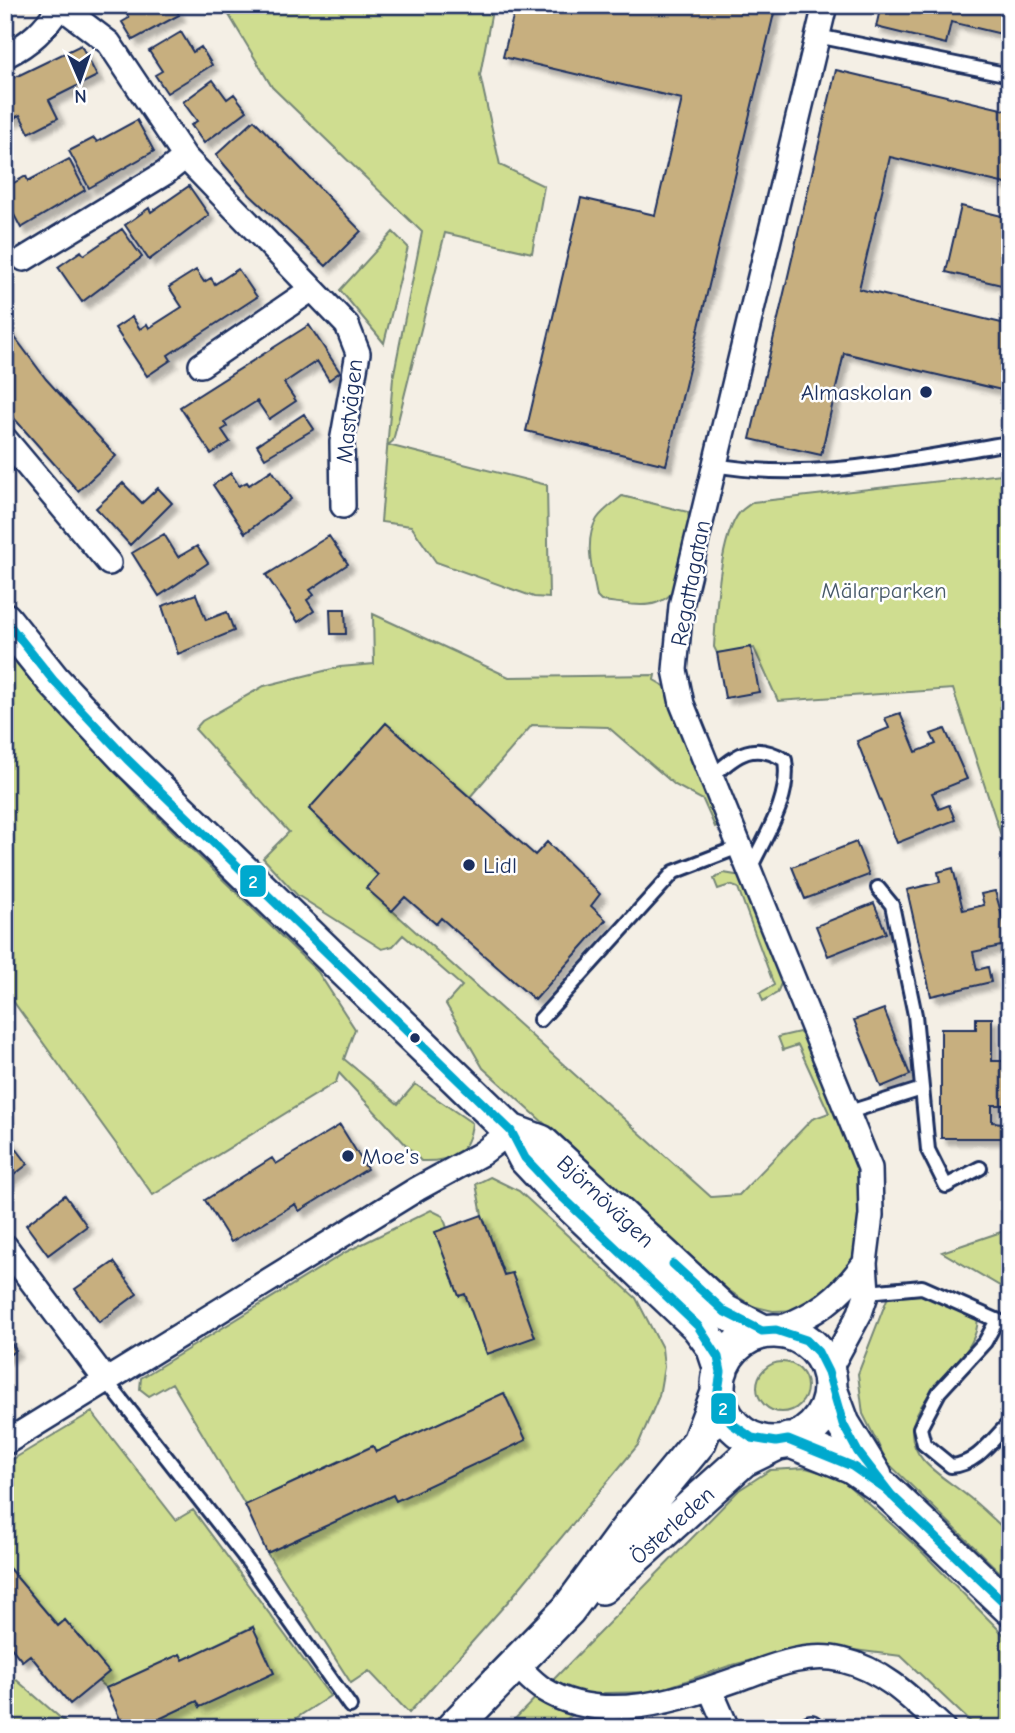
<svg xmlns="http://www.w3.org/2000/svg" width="1015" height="1733" viewBox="0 0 1015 1733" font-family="'Comic Neue',sans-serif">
  <defs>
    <filter id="shadow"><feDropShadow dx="6" dy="6" stdDeviation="2" flood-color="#0004"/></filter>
  </defs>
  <rect width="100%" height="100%" fill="#f4efe5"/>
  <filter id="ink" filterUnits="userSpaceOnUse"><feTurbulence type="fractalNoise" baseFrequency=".0143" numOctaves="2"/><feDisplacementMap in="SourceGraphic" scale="14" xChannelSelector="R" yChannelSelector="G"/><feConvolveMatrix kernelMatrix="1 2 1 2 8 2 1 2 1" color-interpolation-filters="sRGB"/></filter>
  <g filter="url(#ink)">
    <path fill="#cfdd90" stroke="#758677" stroke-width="2" d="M223,5H493L480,75L500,165L544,186L532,253L445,233L393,441L388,445L547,485L549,598L534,597L436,562L411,526L381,522L393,378L422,232L272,87Z
      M393,232L408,247L384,343L340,290Z
      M1010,473V863L953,689L778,701L754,648L717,653L714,647C716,614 719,537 740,512C743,509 749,505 753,502Z
      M622,496L688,512C693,540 690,592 656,603C641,608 616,602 601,601L597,597C593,574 583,540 597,519C603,510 614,503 622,496Z
      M373,614L509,677L655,675L654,680L673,691L723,824L715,827L703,800L675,785L608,727L532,725L470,797L386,723L309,809L378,875L367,888L711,1197L739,1195L812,1119L829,1113L798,1045L783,1050L778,1037L799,1032L814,1045L865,1168V1224L852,1268L805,1310L773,1311L752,1306L727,1289L483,1068L446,1004L462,986L403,935L393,946L382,949L297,895L263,858L289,832L195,729L202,721L264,686L340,667L374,664Z
      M5,648L141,800L318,972L355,1029L344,1059L398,1104L415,1084L472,1123C469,1155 450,1162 421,1161L339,1073L336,1082L153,1195L5,990Z
      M724,873L741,876L783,979L777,993L763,1001L760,993L774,985L738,888L730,885L718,889L714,879Z
      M490,1177L519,1191L636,1298L662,1348L664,1367L659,1396L638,1445L512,1597L409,1713L369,1671L351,1683L267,1553L393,1495L396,1500L525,1440L504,1393L376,1452L372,1446L245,1505L172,1383L149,1396L140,1389L141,1378L346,1252L431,1210L443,1216L447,1228L436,1232L459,1296L465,1294L487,1354L534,1337L512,1273L504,1275L482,1215L476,1184Z
      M1010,1229V1292L942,1252Z
      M903,1284L975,1306C997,1362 876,1403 923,1460C934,1473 951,1483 965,1494C981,1506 995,1521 1010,1534V1582L887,1462L863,1414L858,1374L887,1299Z
      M757 1387a25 25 0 1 1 50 0a25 25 0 1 1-50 0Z
      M92,1412L176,1520L193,1510L330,1696L281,1728H140L197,1701L200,1707L252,1627L183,1660L180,1654L106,1688L98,1681L108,1672L65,1620L58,1626L8,1567L5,1569V1464Z
      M806,1468L840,1478L917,1547L1010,1641V1728H977L901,1656L823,1646L781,1652L729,1666L654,1692L604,1693L554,1728H506L739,1490L770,1470Z
      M5,1670L72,1728H19L5,1703Z"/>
    <path fill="#c7af7f" stroke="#1b2f5e" stroke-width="2" filter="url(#shadow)" d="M121,5H174L179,15L133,40L122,22L129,18Z
      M516,5H776L666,465L526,431L581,198L655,215L682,99L503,57Z
      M881,5H1010V36L951,22L946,44L876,27Z
      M181,32L193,52L201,47L212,65L167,93L155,75L162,71L149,51Z
      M81,45L97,76L49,100L58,118L29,133L20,115L5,122V82Z
      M836,70L1010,111V185L890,157L859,289L1010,325V392L844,353L821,455L750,439Z
      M213,80L227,99L234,94L247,111L204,143L191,125L197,121L183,102Z
      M137,120L154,151L89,188L69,151L94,138L97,142Z
      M254,120L361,231L326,266L250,195L216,155Z
      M69,159L85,190L21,228L5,198V188L26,176L28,181Z
      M189,186L209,215L149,260L125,225L149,208L151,212Z
      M961,206L1010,218V287L946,272Z
      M122,229L142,257L82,302L58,267L81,251L84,255Z
      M238,269L257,297L168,355L171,360L147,376L115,328L132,317L140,329L147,324L149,328L182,307L169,287L196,270L204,282L211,278L215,284Z
      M5,324L46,379L116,456L78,491L5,408Z
      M309,325L340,372L329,380L317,361L284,383L296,401L269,419L257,401L224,422L227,427L222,430L230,442L211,454L180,407Z
      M304,414L314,429L265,458L257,445Z
      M272,470L291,499L245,533L213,485L231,473L239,486L247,482L249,485Z
      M123,483L142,503L158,488L172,503L130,545L96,508Z
      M164,534L178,557L197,546L208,563L159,596L132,553Z
      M329,536L348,564L310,590L314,595L307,600L314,611L298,622L266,575Z
      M196,594L206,620L227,612L234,631L178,654L162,606Z
      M330,609H345L346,634H331Z
      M751,647L759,692L725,698L717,653Z
      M900,713L916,752L936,744L931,734L945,729L967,779L932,793L939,809L949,805L955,820L897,843L857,741L889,728L885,718Z
      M386,723L535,855L547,842L600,894L591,906L606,920L535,1000L441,918L436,924L405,897L392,911L366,888L378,875L309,809Z
      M856,842L869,875L805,899L792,867Z
      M953,868L963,910L984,905L981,894L995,891L1010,944L973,952L977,970L988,967L991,982L931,996L907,890L940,882L938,872Z
      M874,903L886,933L828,956L816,926Z
      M884,1009L910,1075L881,1087L854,1020Z
      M976,1018H992V1061H1010V1105H992V1122L1003,1123V1138H941V1029H976Z
      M340,1125L367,1169L299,1211L295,1204L231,1242L205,1200L272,1158L276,1164Z
      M5,1134L28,1164L5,1182Z
      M65,1195L87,1226L48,1255L26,1225Z
      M482,1215L504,1275L512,1273L535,1337L487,1354L465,1294L459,1296L435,1232Z
      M114,1262L137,1294L99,1322L75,1289Z
      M5,1335L16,1350L5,1358Z
      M504,1393L526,1440L396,1501L393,1495L267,1553L245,1505L373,1446L376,1452Z
      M8,1567L58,1626L65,1620L109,1672L70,1704L30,1655L22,1661L5,1640V1569Z
      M253,1627L274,1673L200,1707L197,1701L140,1728H124L106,1688L180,1654L183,1660Z"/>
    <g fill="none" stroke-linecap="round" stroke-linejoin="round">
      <g stroke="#1b2f5e" stroke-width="18">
        <path id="lane" d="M817,36L1010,75
          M715,465C813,483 912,458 1010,443
          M711,777C737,755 752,740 785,760C791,799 765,836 749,871
          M878,888L892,905L915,1015L928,1150L946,1186L980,1168
          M540,1020L674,872L739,847
          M846,1113L922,1089
          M867,1292L922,1287L1010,1326
          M997,1320L985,1342L939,1392L920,1428L924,1444L951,1466C976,1465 993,1439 1010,1422
          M105,1379L243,1555L350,1706"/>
      </g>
      <g stroke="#1b2f5e" stroke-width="28">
        <path id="street" d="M59,5L109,43L185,157L347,325L358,353L342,442L343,506
          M825,5L681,606L675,670L682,704L870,1168L871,1215L865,1263L867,1292L860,1313L828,1372
          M5,56C31,43 45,29 61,5
          M24,259L165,173L185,157
          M201,365L312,289
          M5,439L109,563
          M5,1246L105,1379
          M776,1330C817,1314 838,1299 865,1263
          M5,1443L417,1189L481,1154L511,1131
          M515,1664C524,1672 533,1683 543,1689C605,1728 686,1697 749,1675C777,1664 812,1652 842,1660C884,1670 912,1699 943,1728
          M710,1689L727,1728
          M810,1728L811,1727"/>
      </g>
      <g stroke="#1b2f5e" stroke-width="38">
        <path id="secondary" d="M5,620L53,680L127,759L511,1131L525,1158L556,1191L698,1326L713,1346L721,1370
          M511,1131L541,1142L725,1312L762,1331
          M718 1387a56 56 0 1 1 112 0a56 56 0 1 1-112 0Z
          M830,1389L843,1424L875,1476
          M788,1440L852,1466L885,1489L1010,1608
          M602,1587L743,1460L778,1443
          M453,1728L568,1610L629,1527L699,1442L718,1393"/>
      </g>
      <use href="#lane" stroke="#fff" stroke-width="12"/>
      <use href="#street" stroke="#fff" stroke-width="23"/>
      <use href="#secondary" stroke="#fff" stroke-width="33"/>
      <g stroke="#fff" stroke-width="14">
        <path id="bus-1" d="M5,620L53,680L127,759L511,1131L525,1158L556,1191L698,1326L718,1357L721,1372L718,1391L720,1403L732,1424L752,1438L776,1442L788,1440L852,1466L885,1489L1010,1608
          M673,1264L725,1312L762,1331L776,1330L806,1340L818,1352L828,1372L843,1424L858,1452L892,1496"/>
      </g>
      <use href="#bus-1" stroke="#00a9ce" stroke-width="9"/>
    </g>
  </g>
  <g fill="#1b2f5e" stroke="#fff" stroke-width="2.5">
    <circle cx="926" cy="392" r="7"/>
    <circle cx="469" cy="865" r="7"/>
    <circle cx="415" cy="1038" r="6"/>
    <circle cx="348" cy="1156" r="7"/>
  </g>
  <g text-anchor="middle" stroke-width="5" stroke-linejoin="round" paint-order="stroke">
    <g font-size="23" fill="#1b2f5e" stroke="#fff" text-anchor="start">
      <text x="912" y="400" text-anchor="end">Almaskolan</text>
      <text x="483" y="873">Lidl</text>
      <text x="362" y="1164">Moe's</text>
    </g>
    <g font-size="23" fill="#1b2f5e" stroke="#fff">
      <text transform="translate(349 411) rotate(-84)" y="8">Mastvägen</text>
      <text transform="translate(690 583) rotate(-79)" y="8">Regattagatan</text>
      <text transform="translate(606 1201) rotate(43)" y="8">Björnövägen</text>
      <text transform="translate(672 1525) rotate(-42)" y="8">Österleden</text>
    </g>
    <g font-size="23" fill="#485a6a" stroke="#fff">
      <text x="884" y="598">Mälarparken</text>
    </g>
  </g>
  <g stroke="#fff" stroke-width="2.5">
    <rect x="239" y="864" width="28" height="34" rx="7" fill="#00a9ce"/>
    <rect x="710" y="1392" width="27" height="33" rx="7" fill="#00a9ce"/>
  </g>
  <g font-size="19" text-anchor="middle" font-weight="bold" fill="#fff">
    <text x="253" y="888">2</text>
    <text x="723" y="1415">2</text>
  </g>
  <rect width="1015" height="1733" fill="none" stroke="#fff" stroke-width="28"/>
  <rect x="14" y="14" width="987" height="1705" fill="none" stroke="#1b2f5e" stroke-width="2.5" filter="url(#ink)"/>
  <g transform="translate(80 80) rotate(178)" stroke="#ffffff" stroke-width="5" paint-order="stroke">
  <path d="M0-5L12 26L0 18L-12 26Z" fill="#1b2f5e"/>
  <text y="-10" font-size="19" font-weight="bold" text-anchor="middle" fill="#1b2f5e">N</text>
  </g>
</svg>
